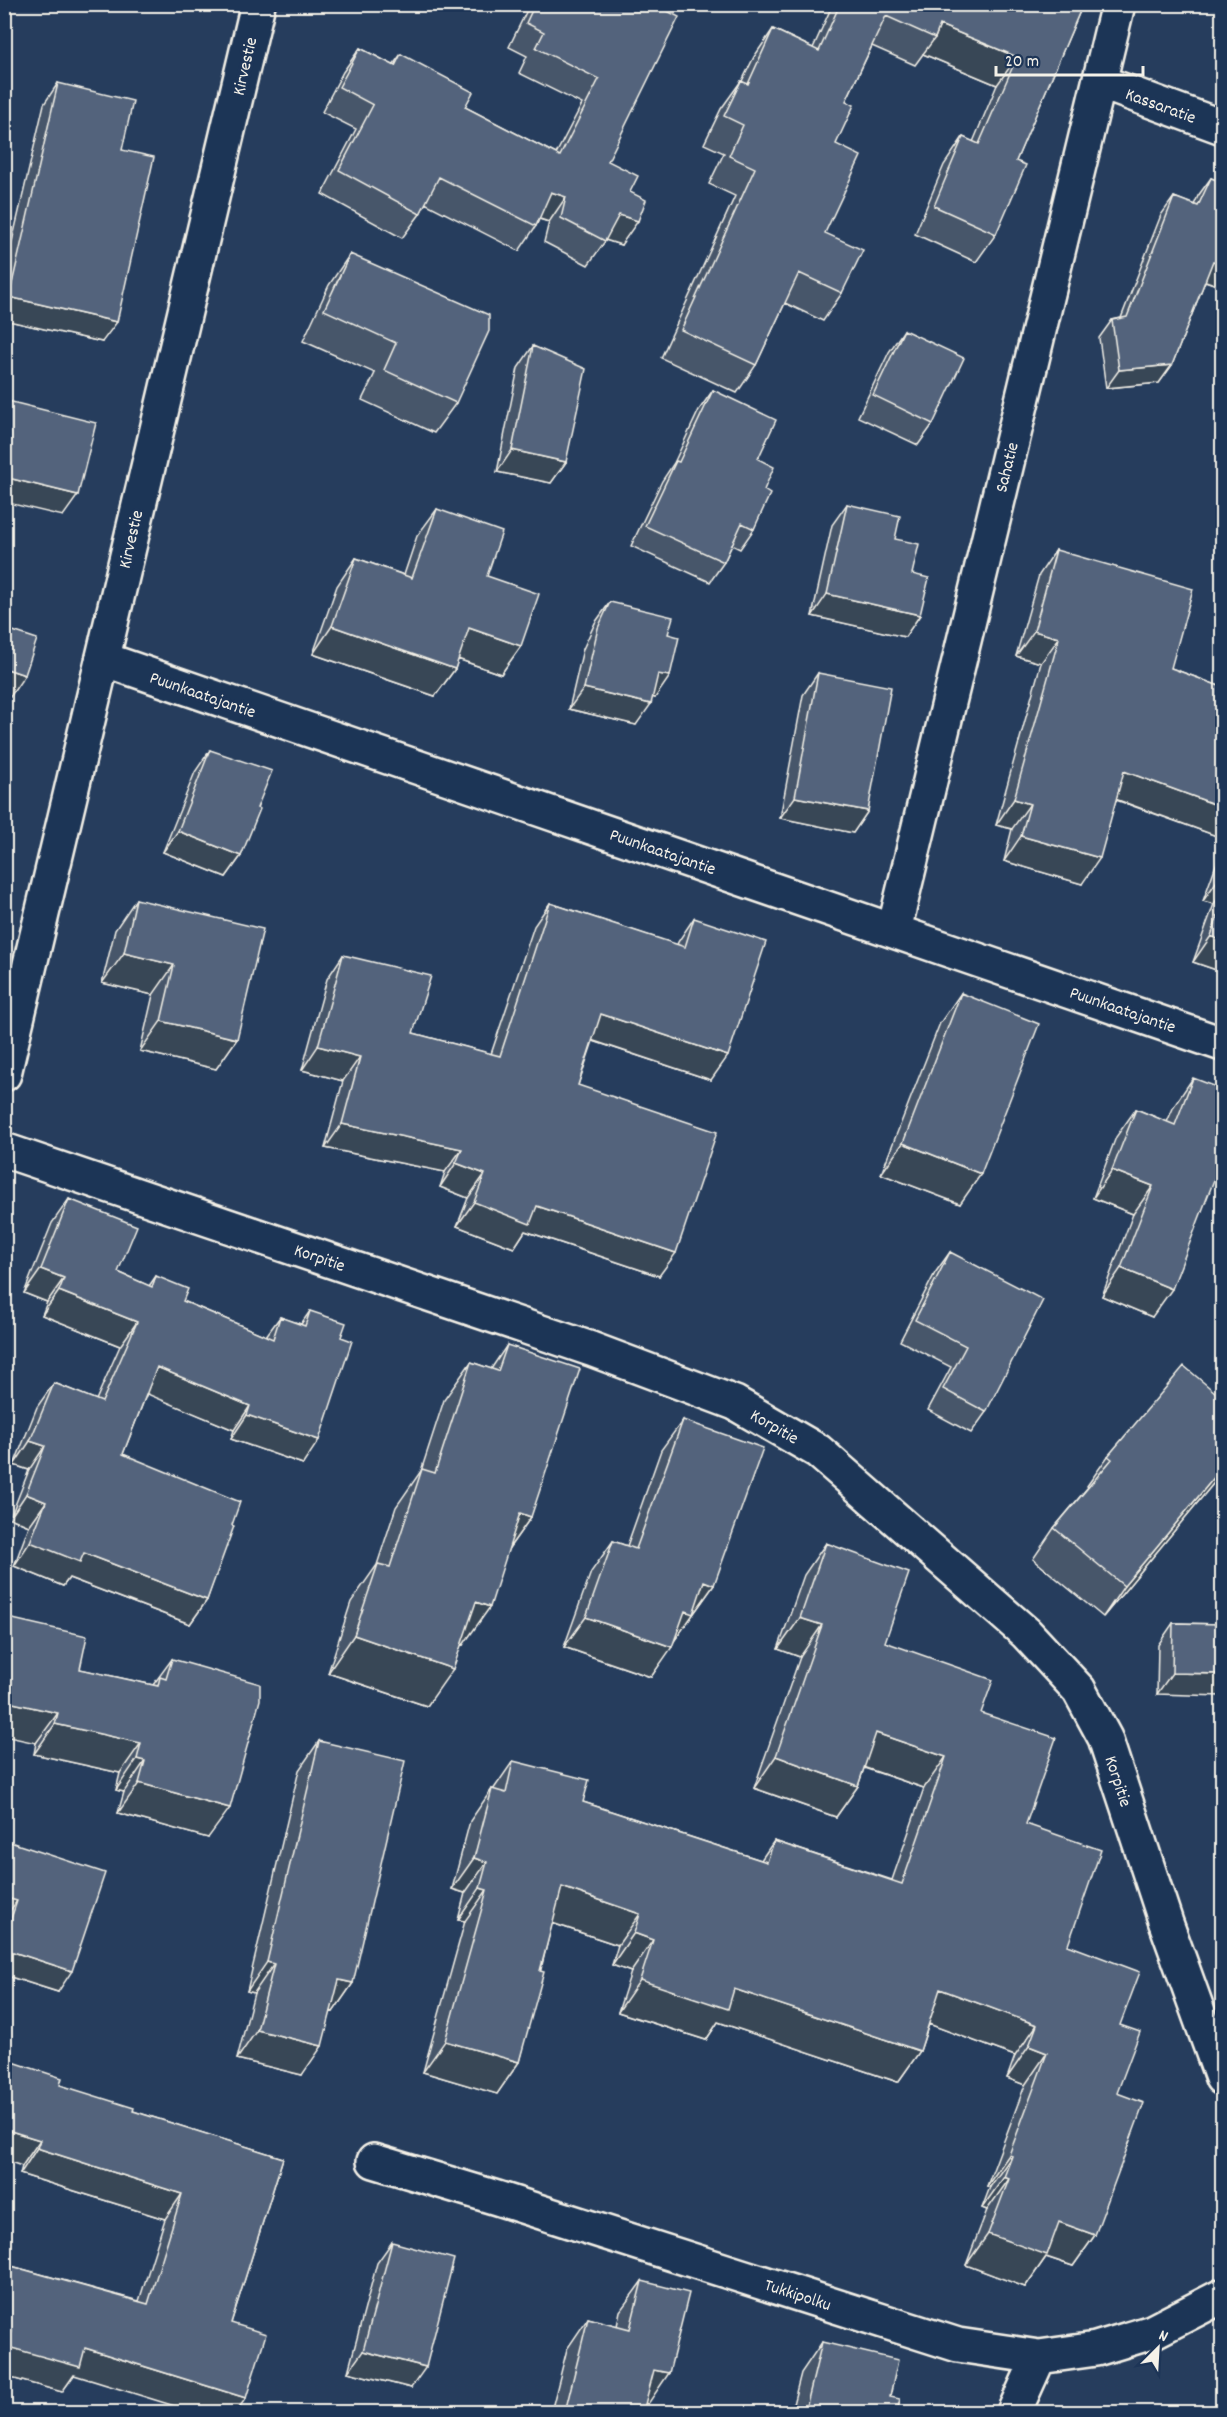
<svg xmlns="http://www.w3.org/2000/svg" width="1227" height="2417" viewBox="0 0 1227 2417" font-family="Dekko,sans-serif">
  <rect width="100%" height="100%" fill="#263d5d"/>
  <filter id="ink" filterUnits="userSpaceOnUse"><feTurbulence type="fractalNoise" baseFrequency=".0167" numOctaves="2"/><feDisplacementMap in="SourceGraphic" scale="12" xChannelSelector="R" yChannelSelector="G"/><feConvolveMatrix kernelMatrix="1 2 1 2 8 2 1 2 1" color-interpolation-filters="sRGB"/></filter>
  <g filter="url(#ink)">
    <g fill="none" stroke-linecap="round" stroke-linejoin="round">
      <g stroke="#f4f1e8" stroke-width="38">
        <path id="minor" d="M1100,82L1222,127
          M103,659L1222,1044
          M894,930L1118,4
          M4,1150L591,1349L735,1403L818,1451L1026,1633L1079,1690L1105,1738L1166,1923L1222,2078
          M374,2161L497,2198L958,2345L1039,2357L1096,2349L1152,2332L1222,2296
          M1014,2412L1039,2357"/>
      </g>
      <g stroke="#f4f1e8" stroke-width="38">
        <path id="tertiary" d="M4,1074L258,4"/>
      </g>
      <use href="#minor" stroke="#1d3557" stroke-width="33"/>
      <use href="#tertiary" stroke="#1d3557" stroke-width="33"/>
    </g>
    <path fill="#47566a" stroke="#f4f1e8" stroke-width="1.5" d="M530,4H654L608,161L630,192L621,245L606,240L588,265L544,242L549,222L539,219L536,226L519,251L425,203L420,214L402,238L322,194L356,129L322,112L343,72L360,48L393,65L401,54L465,107L556,154L582,104L519,73L527,56L509,47Z
      M823,4H1083L1016,161L996,234L976,262L915,234L944,165L963,137L973,142L997,85L923,54L915,65L872,46L846,101L836,144L825,233L842,293L823,321L785,303L756,365L737,393L661,358L735,196L709,184L724,153L704,144L721,109L741,81H742L754,57L773,29L813,48L831,8Z
      M58,83L122,150L102,342L4,320V276L44,104Z
      M1211,178L1222,182V278L1217,285L1205,281L1172,365L1159,383L1106,388L1099,338L1112,320L1121,318L1161,215L1174,197L1194,205L1198,196Z
      M350,254L456,403L434,433L362,400L375,373L303,341L329,285Z
      M904,330L933,424L918,445L858,417L889,352Z
      M533,346L566,462L551,483L497,472L518,368Z
      M713,390L758,459L764,490L754,529L740,549L732,545L724,562L710,582L631,546L662,481L674,463L699,410Z
      M847,504L895,539L912,574L920,615L905,637L812,616L832,525Z
      M437,509L521,646L501,674L458,659L455,669L435,696L313,654L337,586L356,558L404,575L417,536Z
      M1056,550L1171,668L1222,687V838L1116,800L1082,884L1004,861L1012,829L996,825L1041,663L1016,656L1039,575Z
      M610,602L668,634L655,698L652,697L636,725L569,709L583,649L595,623Z
      M818,673L868,811L853,833L780,818L803,695Z
      M210,750L257,808L241,856L226,877L163,852L195,772Z
      M1222,848V972L1193,962L1214,904L1203,901Z
      M136,899L237,1039L216,1069L140,1051L153,995L102,983L115,930Z
      M550,903L677,945L678,942L694,918L711,1080L593,1041L578,1085L659,1276L525,1231L514,1248L457,1226L468,1198L440,1187L445,1172L325,1148L343,1081L302,1070L327,979L343,955L413,1033L491,1054L534,926Z
      M961,993L960,1204L881,1174L940,1023Z
      M1193,1078L1152,1317L1102,1296L1133,1214L1093,1198L1116,1137L1136,1109L1167,1122L1174,1106Z
      M69,1199L118,1272L149,1286L156,1276L183,1301L266,1336L280,1317L301,1324L310,1311L341,1337L303,1464L231,1439L234,1430L147,1393L123,1454L232,1525L207,1600L190,1624L69,1578L63,1586L14,1566L29,1526L10,1518L29,1470L14,1465L37,1407L54,1383L96,1400L120,1346L42,1315L47,1302L24,1293L52,1223Z
      M950,1252L986,1412L971,1433L928,1410L951,1367L900,1341L935,1273Z
      M507,1345L531,1517L509,1548L463,1645L461,1644L427,1706L328,1673L351,1602L377,1565L396,1507L421,1471L444,1400L471,1362L491,1369Z
      M683,1420L714,1585L674,1641L651,1677L564,1647L591,1572L613,1541L627,1546L661,1450Z
      M1108,1456L1222,1473L1103,1617L1033,1559L1054,1528L1088,1487L1087,1486Z
      M826,1543L885,1642L981,1713L1026,1824L1068,1945L1120,2025L1117,2093L1095,2235L1073,2266L1046,2257L1025,2287L966,2265L987,2210L982,2208L990,2187L987,2186L1025,2085L1007,2078L1015,2056L929,2024L920,2051L898,2082L718,2022L706,2040L618,2012L631,1972L612,1965L618,1945L552,1923L519,2062L497,2094L423,2072L465,1921L458,1920L465,1893L452,1889L470,1821L492,1789L493,1790L513,1761L583,1802L761,1860L774,1841L892,1880L924,1788L864,1768L858,1786L836,1817L754,1788L800,1657L778,1649L804,1575Z
      M1173,1623L1222,1624L1157,1694L1158,1645Z
      M172,1659L208,1838L118,1813L124,1792L116,1790L120,1773L34,1754L36,1743L80,1669L153,1685Z
      M319,1741L353,1983L333,2012L331,2011L302,2075L237,2059L254,1993L247,1991L299,1770Z
      M4,1840L58,1992L4,1975Z
      M60,2085L133,2111L283,2158L231,2323L74,2375L62,2392L4,2376V2264L139,2301L165,2219L20,2174L22,2166Z
      M392,2242L411,2388L348,2372L377,2263Z
      M642,2281L648,2404L645,2403L643,2412H551L567,2349L588,2318L617,2326L620,2311Z
      M822,2342L890,2397L897,2412H791L801,2373Z"/>
    <path fill="#394656" stroke="#f4f1e8" stroke-width="1.5" d="M940,25L1017,57L997,85L923,54L935,38Z
      M551,192L566,197L549,222L534,217Z
      M619,215L638,221L621,245L602,239Z
      M1213,261L1222,264V278L1217,285L1200,279Z
      M9,297L117,322L102,342L4,320V304Z
      M1172,365L1159,383L1106,388L1119,370Z
      M512,450L566,462L551,483L497,472Z
      M4,477L78,495L63,516L4,502Z
      M827,594L920,615L905,637L812,616Z
      M332,626L455,669L435,696L313,654Z
      M469,628L521,646L501,674L449,656Z
      M1034,631L1059,638L1041,663L1016,656Z
      M4,668L25,675L10,697L4,695Z
      M658,674L670,676L655,698L643,695Z
      M584,688L651,704L636,725L569,709Z
      M1124,771L1222,807V838L1107,796Z
      M795,797L868,811L853,833L780,818Z
      M1014,799L1030,804L1012,829L996,825Z
      M178,831L241,856L226,877L163,852Z
      M1021,836L1100,858L1082,884L1004,861Z
      M1221,875L1222,876V892L1214,904L1203,901Z
      M1211,936L1222,941V972L1193,962Z
      M124,953L174,965L153,995L102,983Z
      M601,1014L728,1056L711,1080L585,1038Z
      M161,1021L237,1039L216,1069L140,1051Z
      M318,1046L360,1057L343,1081L302,1070Z
      M342,1124L462,1149L445,1172L325,1148Z
      M903,1143L981,1174L960,1204L881,1174Z
      M456,1163L485,1174L468,1198L440,1187Z
      M1112,1170L1153,1186L1133,1214L1093,1198Z
      M474,1202L537,1206L676,1253L659,1276L525,1231L514,1248L457,1226Z
      M1121,1268L1172,1289L1152,1317L1102,1296Z
      M41,1269L64,1278L47,1302L24,1293Z
      M59,1291L137,1322L120,1346L42,1315Z
      M157,1367L250,1406L234,1430L140,1391Z
      M247,1415L319,1440L303,1464L231,1439Z
      M30,1441L45,1446L29,1470L14,1465Z
      M1222,1468V1473L1103,1617L1124,1586Z
      M26,1494L46,1502L29,1526L10,1518Z
      M520,1513L531,1517L504,1555Z
      M30,1542L84,1553L207,1600L190,1624L69,1578L63,1586L14,1566Z
      M704,1581L714,1585L672,1644L664,1642Z
      M476,1602L490,1607L463,1645L449,1640Z
      M586,1617L672,1647L651,1677L564,1647Z
      M800,1618L822,1625L800,1657L778,1649Z
      M354,1635L453,1669L427,1706L328,1673Z
      M1172,1673L1222,1674V1696L1157,1694Z
      M4,1701L58,1713L36,1743L4,1736Z
      M55,1724L141,1743L120,1773L34,1754Z
      M876,1733L946,1757L924,1788L854,1764Z
      M776,1756L858,1786L836,1817L754,1788Z
      M137,1759L145,1761L124,1792L116,1790Z
      M139,1783L230,1808L208,1838L118,1813Z
      M474,1858L487,1862L465,1893L452,1889Z
      M562,1887L640,1914L618,1945L540,1919Z
      M480,1888L487,1890L465,1921L458,1920Z
      M4,1897L17,1901L4,1919Z
      M634,1933L653,1940L631,1972L612,1965Z
      M4,1949L72,1971L58,1992L4,1975Z
      M267,1962L274,1964L254,1993L247,1991Z
      M339,1980L353,1983L333,2012L319,2008Z
      M640,1980L734,1989L920,2051L898,2082L718,2022L706,2040L618,2012Z
      M940,1989L1037,2025L1015,2056L918,2020Z
      M257,2030L322,2046L302,2075L237,2059Z
      M445,2041L519,2062L497,2094L423,2072Z
      M1029,2046L1047,2053L1025,2085L1007,2078Z
      M4,2129L40,2140L22,2166L4,2160Z
      M37,2148L182,2194L165,2219L20,2174Z
      M1009,2155L1012,2156L990,2187L987,2186Z
      M1004,2177L1009,2179L987,2210L982,2208Z
      M1059,2222L1095,2235L1073,2266L1046,2257L1025,2287L966,2265L988,2234Z
      M4,2329L12,2331L4,2342Z
      M8,2347L85,2348L246,2398L236,2412H194L74,2375L62,2392L4,2376V2352Z
      M363,2351L426,2367L411,2388L348,2372Z
      M654,2370L669,2373L648,2404L632,2400Z"/>
    <path fill="#52647b" stroke="#f4f1e8" stroke-width="1.5" d="M535,4H654L679,17L608,161L638,176L630,192L646,200L638,221L619,215L605,241L561,218L566,197L551,192L536,226L439,177L420,214L339,170L373,105L339,87L360,48L395,66L401,54L473,92L465,107L560,156L599,79L536,48L544,32L526,23Z
      M840,4H1083L1016,161L1026,165L996,234L934,206L963,137L979,144L1017,57L940,25L935,38L886,16L846,101L854,105L836,144L861,156L825,233L863,250L842,293L799,273L756,365L681,330L755,168L729,156L743,125L724,116L741,81L748,84L773,29L819,51Z
      M58,83L133,101L122,150L154,157L117,322L9,297Z
      M1211,178L1222,182V264L1213,261L1172,365L1119,370L1112,320L1127,317L1174,197L1198,206Z
      M350,254L489,315V331L456,403L384,370L396,343L324,310Z
      M904,330L964,358L933,424L873,395Z
      M533,346L586,369L566,462L512,450Z
      M713,390L776,420L758,459L774,467L764,490L770,494L754,529L742,523L724,562L645,526L676,461L679,462Z
      M4,400L96,423L78,495L4,477Z
      M847,504L900,516L895,539L919,544L912,574L929,578L920,615L827,594Z
      M437,509L502,532L487,576L539,594L521,646L469,628L455,669L332,626L356,558L412,578Z
      M1056,550L1193,589L1171,668L1222,687V807L1124,771L1100,858L1021,836L1030,804L1014,799L1059,638L1034,631Z
      M610,602L673,617L668,634L679,637L670,676L658,674L651,704L584,688L598,628Z
      M4,628L37,639L25,675L4,668Z
      M818,673L891,687L868,811L795,797Z
      M210,750L272,771L257,808L260,809L241,856L178,831Z
      M136,899L263,929L237,1039L161,1021L174,965L124,953Z
      M550,903L685,947L694,918L766,942L728,1056L601,1014L578,1085L717,1132L676,1253L537,1206L530,1224L474,1202L485,1174L456,1163L462,1149L342,1124L360,1057L318,1046L343,955L431,976L413,1033L500,1056Z
      M1222,904V941L1211,936Z
      M961,993L1039,1024L981,1174L903,1143Z
      M1193,1078L1222,1089V1159L1172,1289L1121,1268L1153,1186L1112,1170L1136,1109L1175,1125Z
      M69,1199L137,1226L118,1272L152,1287L156,1276L188,1289L183,1301L273,1339L280,1317L305,1326L310,1311L346,1323L341,1337L352,1341L319,1440L247,1415L250,1406L157,1367L123,1454L240,1502L232,1525L234,1526L207,1600L84,1553L80,1562L30,1542L46,1502L26,1494L45,1446L30,1441L54,1383L102,1402L137,1322L59,1291L64,1278L41,1269Z
      M950,1252L1043,1300L986,1412L943,1389L966,1346L915,1320Z
      M507,1345L580,1369L531,1517L520,1513L490,1607L476,1602L453,1669L354,1635L378,1564L390,1567L422,1469L435,1473L471,1362L498,1371Z
      M1184,1366L1222,1398V1468L1124,1586L1054,1528L1112,1459L1108,1456Z
      M683,1420L763,1448L714,1585L704,1581L693,1614L685,1611L672,1647L586,1617L613,1541L636,1549Z
      M826,1543L909,1573L885,1642L993,1680L981,1713L1056,1738L1026,1824L1101,1850L1068,1945L1140,1972L1120,2025L1140,2032L1117,2093L1144,2103L1095,2235L1059,2222L1047,2255L988,2234L1009,2179L1004,2177L1012,2156L1009,2155L1047,2053L1029,2046L1037,2025L940,1989L920,2051L734,1989L728,2009L640,1980L653,1940L634,1933L640,1914L562,1887L540,1971L544,1972L519,2062L445,2041L487,1890L480,1888L487,1862L474,1858L492,1789L506,1793L513,1761L589,1780L583,1802L767,1862L774,1841L902,1884L946,1757L876,1733L858,1786L776,1756L822,1625L800,1618Z
      M4,1617L87,1636L80,1669L158,1686L160,1677L166,1679L172,1659L260,1684V1700L230,1808L139,1783L145,1761L137,1759L141,1743L55,1724L58,1713L4,1701Z
      M1173,1623L1222,1624V1674L1172,1673Z
      M319,1741L405,1761L353,1983L339,1980L322,2046L257,2030L274,1964L267,1962Z
      M4,1840L105,1873L72,1971L4,1949V1939L17,1901L4,1897Z
      M4,2059L62,2078L60,2085L134,2108L133,2111L283,2158L231,2323L266,2334L246,2398L85,2348L80,2367L8,2347L12,2331L4,2329V2264L148,2304L182,2194L37,2148L40,2140L4,2129Z
      M392,2242L454,2259L426,2367L363,2351Z
      M642,2281L689,2293L669,2373L654,2370L643,2412H565L588,2318L630,2329Z
      M822,2342L898,2360L890,2397L900,2399L897,2412H805Z"/>
  </g>
  <g text-anchor="middle" stroke-width="6" stroke-linejoin="round" paint-order="stroke">
    <g font-size="18" fill="#f4f1e8" stroke="#1d3557">
      <text transform="translate(244 66) rotate(-77)" y="6">Kirvestie</text>
      <text transform="translate(1161 105) rotate(20)" y="6">Kassaratie</text>
      <text transform="translate(1006 467) rotate(-76)" y="6">Sahatie</text>
      <text transform="translate(130 539) rotate(-77)" y="6">Kirvestie</text>
      <text transform="translate(203 694) rotate(19)" y="6">Puunkaatajantie</text>
      <text transform="translate(663 851) rotate(19)" y="6">Puunkaatajantie</text>
      <text transform="translate(1123 1009) rotate(19)" y="6">Puunkaatajantie</text>
      <text transform="translate(320 1257) rotate(19)" y="6">Korpitie</text>
      <text transform="translate(775 1426) rotate(30)" y="6">Korpitie</text>
      <text transform="translate(1119 1781) rotate(72)" y="6">Korpitie</text>
      <text transform="translate(798 2294) rotate(18)" y="6">Tukkipolku</text>
    </g>
  </g>
  <rect width="1227" height="2417" fill="none" stroke="#1d3557" stroke-width="24"/>
  <rect x="12" y="12" width="1203" height="2393" fill="none" stroke="#f4f1e8" stroke-width="2" filter="url(#ink)"/>
  <g transform="translate(1158 2348) rotate(24)" stroke="#1d3557" stroke-width="4.5" paint-order="stroke">
  <path d="M0-4.5L10 22L0 15L-10 22Z" fill="#f4f1e8"/>
  <text y="-9" font-size="16" font-weight="bold" text-anchor="middle" fill="#f4f1e8">N</text>
  </g>
  <path d="M996 66v9h147v-9" fill="none" stroke="#f4f1e8" stroke-width="3"/>
  <text x="1005" y="66" font-size="18" fill="#f4f1e8" stroke="#1d3557" stroke-width="4.5" paint-order="stroke">20 m</text>
</svg>
